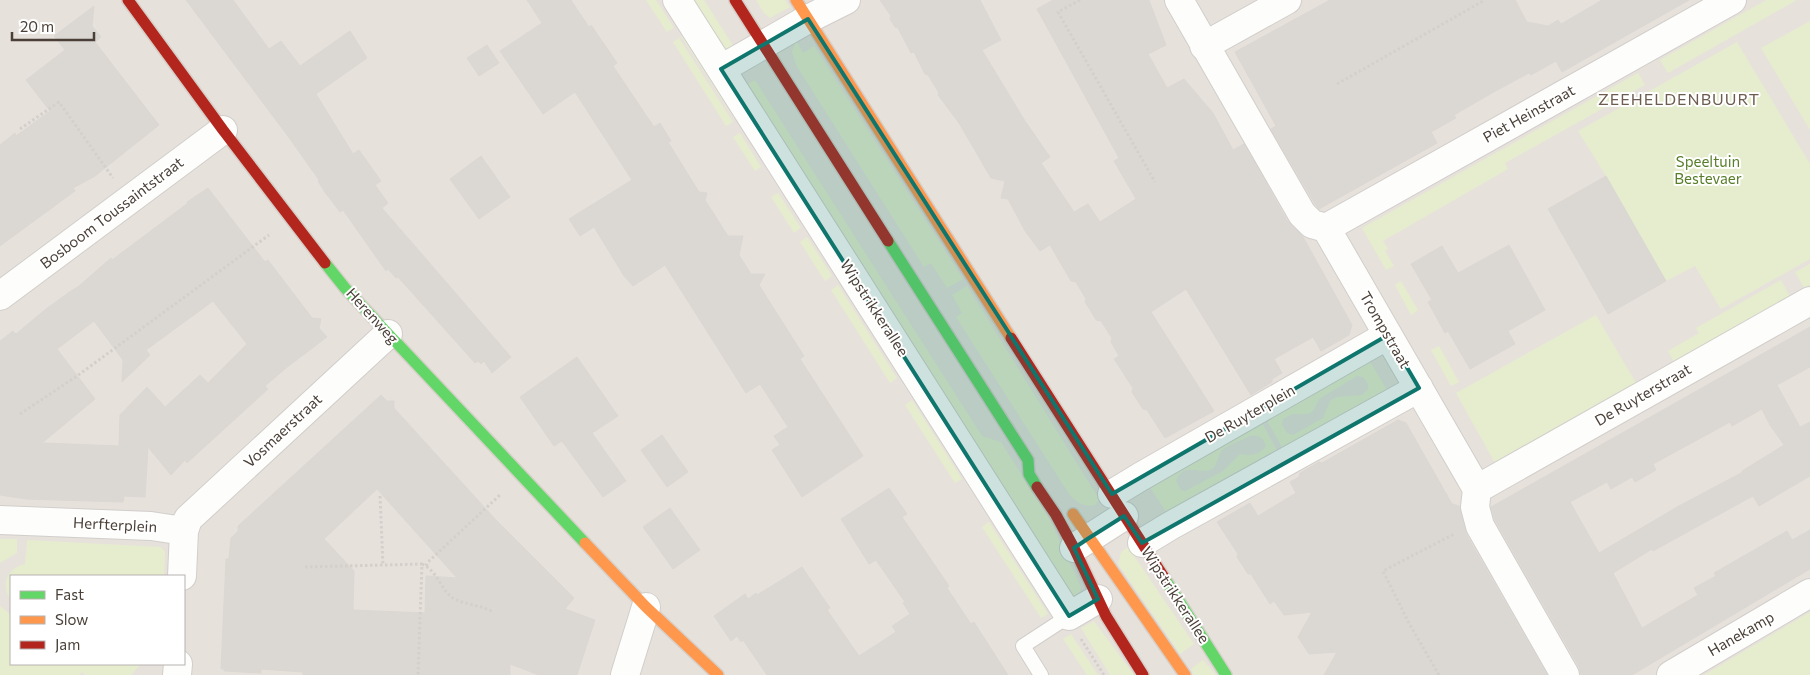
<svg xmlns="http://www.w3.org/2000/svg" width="1810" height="675" viewBox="0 0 1810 675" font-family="Commissioner,sans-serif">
  <rect width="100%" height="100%" fill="#f3f1ee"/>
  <path fill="#e7e1db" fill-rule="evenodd" d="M0,0H1810V675H0ZM11,576H184V664H11Z"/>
  <path fill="#e6edce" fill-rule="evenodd" d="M646,0H656L674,28L667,32Z
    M686,0H704L734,47L721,55Z
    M756,0H785L790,7L770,18L764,13Z
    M1766,0H1797L1668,73L1660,60Z
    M1810,21V130L1761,48Z
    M687,32L741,116L735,120L681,36Z
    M679,38L733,122L726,126L673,42Z
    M796,40L803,53L814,46L963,279L947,288L931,263L924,267L796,65L792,52Z
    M1737,42L1810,164V259L1721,309L1695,266L1666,281L1606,176L1578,131Z
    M1638,73L1645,85L1505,163L1508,169L1383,241L1388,249L1385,251L1394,266L1386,270L1362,228Z
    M755,80L982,436L1001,442L1049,518L1081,587C1080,592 1078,595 1073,596L742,87Z
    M740,133L761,167L755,171L733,137Z
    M778,193L801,228L794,233L771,197Z
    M807,237L832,276L825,281L800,242Z
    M1810,264V285L1804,288L1795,272Z
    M1781,280L1790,297L1674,362L1668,351L1699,333L1696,328Z
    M1401,281L1418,310L1411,315L1395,285Z
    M838,285L897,378L890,383L831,290Z
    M967,286L1099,499L1095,505C1084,508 1076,502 1069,494L956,317L962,313L952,295Z
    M1596,315L1636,383L1495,463L1456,393Z
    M1439,346L1459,382L1451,386L1431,350Z
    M1369,360L1387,390L1283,449L1266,419ZM1357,376L1363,377L1368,384V389L1362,395L1336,397L1330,401L1323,418L1293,435L1287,433L1282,424L1283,419L1293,414H1308L1313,411L1319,399Z
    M912,400L962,479L955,483L905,405Z
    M1261,421L1278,452L1167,513L1149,486ZM1250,436C1259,435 1263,437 1266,446C1259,455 1251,456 1240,454L1223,471L1185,491L1181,490L1176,481C1183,462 1198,474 1210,470C1218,467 1217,456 1222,450C1227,445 1243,440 1250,436Z
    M989,522L1048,614L1041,618L982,527Z
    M0,539H17V553L0,563Z
    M27,540L161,547L165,552L164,576H11V600C0,585 7,568 25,564Z
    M1128,547L1194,644L1180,654L1118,564L1121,552Z
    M0,606L11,615V664H141L131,675H85L82,672L79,675H0Z
    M1810,612V675H1704Z
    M1094,621L1134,675H1110L1081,628Z
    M1071,634L1098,675H1087L1063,639Z
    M1203,660L1216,675H1194L1191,669Z"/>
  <path fill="#dbd8d4" stroke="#dbd7d3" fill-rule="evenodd" d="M186,0H233L269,49L281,41L300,66L350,31L367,58L316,94L353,154L359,150L381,181L375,185L388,203L382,208L511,357L492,373L484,361L481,364L478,361L475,363L398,277L396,278L388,269L386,271L343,210L340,212L324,191L318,181L319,180L290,139Z
    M527,0H571L589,27L591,25L617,63L613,66L654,127L660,123L671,141L668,142L699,192L707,193L705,200L728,236H743L739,255L751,274H765L759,285L804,356L800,359L863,456L802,497L772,450L780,445L774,436L788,427L760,384L746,393L665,265L633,286L624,276L594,227L580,236L569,219L632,180L575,92L543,114L500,51L542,23Z
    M880,0H980L1001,40L982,50L1025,121L1050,157L1041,163L1074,212L1088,204L1100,222L1136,199L1114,161L1119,158L1037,9L1053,0H1149L1166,45L1148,54L1167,88L1184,79L1213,113L1233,150L1244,144L1288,222L1302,235L1352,325L1349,335L1321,351L1313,337L1274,359L1282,373L1272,379V382L1251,395L1186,289L1151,312L1214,411L1165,438L1147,410L1143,409L1132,392L1133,388L1114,359L1119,356L1111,342L1112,338L1101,321L1096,320L1092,313L1085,302L1086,299L1076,282L1071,281L1050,245L1040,251L1025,231L1008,199L1001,198L1005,181L991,178L959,123L938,95L939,93L928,75L925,74L914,52L911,53L898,28L895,27L890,19L891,16Z
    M1330,0H1515L1527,22L1548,26L1558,20L1561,24L1602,0H1689L1562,72L1556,61L1531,75L1529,73L1492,93L1454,115L1456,118L1431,132L1437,143L1319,209L1315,204L1271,129L1276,126L1235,52Z
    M94,6L92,26L101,37L95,42L159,125L95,176L73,188L75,191L0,246V145L15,133L16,136L50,111L26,80L65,50L54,36Z
    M487,45L499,63L479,76L467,58Z
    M481,156L510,197L479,219L450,179Z
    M1606,176L1666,281L1608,314L1548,209Z
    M208,188L265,262L268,260L312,318L321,319L319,328L327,337L286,368L265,386L268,389L187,463L185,460L171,475L148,447L145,497L124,496L123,502L26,499L0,495V341L13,331L16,334L46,309L68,293L79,286L111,258L112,260L188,203L187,202ZM213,301L247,344L208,383L200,375L165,407L147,387L120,415L119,446L42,443L95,399L57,349L94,321L123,360L122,382L150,355L146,350Z
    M1509,245L1545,310L1508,331L1515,344L1470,369L1448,331L1445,333L1428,302L1432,300L1411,264L1442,246L1458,273Z
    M1810,327V367L1777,385L1800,427L1810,422V476L1759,506L1753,496L1653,551L1652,549L1613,573L1642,628L1698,595L1694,588L1716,576L1714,573L1787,531L1792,540L1810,530V569L1632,675H1581L1579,667L1495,520L1491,507ZM1762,409L1770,425L1784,445L1742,471L1743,472L1677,507L1599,553L1570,502L1607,482L1611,489L1632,477L1635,482L1656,470L1653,464L1730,422L1732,426Z
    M577,357L618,416L592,433L626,481L603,497L562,441L554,446L520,397Z
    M381,395L387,401H394V408L496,520L574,598L565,609L595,620L577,675H539L510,664V675H303V672L261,669V673L224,671V669H221L226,559H229L231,538L238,531V526ZM377,489L457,578L426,576L425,613L353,610L354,571L324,539Z
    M1398,420L1406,423L1452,504L1459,506L1466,534L1547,675H1324L1337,652L1309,654L1298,637L1312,612L1284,615L1274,601L1270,604L1251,574H1248L1237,557L1238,554L1217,522L1250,503L1258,516L1296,493L1290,482L1299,477L1300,473L1319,462L1322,463Z
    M662,435L688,472L667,487L641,450Z
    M889,488L907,514L902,517L949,586L947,588L971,624L974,622L1008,675H767L743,640L741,642L737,636L731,641L714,616L745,594L748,599L756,593L757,595L802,567L830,608L827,610L859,656L896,632L892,626L910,614L903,603L905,602L876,560L869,564L841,519Z
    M670,508L700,550L673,569L643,527Z"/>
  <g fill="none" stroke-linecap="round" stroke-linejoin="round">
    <g stroke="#d1cecb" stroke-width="16">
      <path id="lane" d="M1041,675L1023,646L1069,616"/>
    </g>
    <g stroke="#d1cecb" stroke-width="30">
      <path id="street" d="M677,0L1069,616L1098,599
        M1179,0L1302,214L1312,224L1326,228L1477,489L1475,507L1480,526L1565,675
        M1204,46L1287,0
        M721,69L808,19L846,0
        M1326,228L1732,0
        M0,296L223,130
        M1477,489L1810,301
        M1112,494L1140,477L1388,335
        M0,520L151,526L184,531
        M1142,543L1170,526L1419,388
        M1074,548L1124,516
        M182,576L184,531L188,519L388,334
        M177,675L178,664
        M625,675L646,607
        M1671,675L1810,593"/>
    </g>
    <g stroke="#d5cfc8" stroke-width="14">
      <path id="fast" d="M888,241L1028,460L1029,474L1037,487
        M325,263L345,288L585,543
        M1165,579L1226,675"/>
    </g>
    <g stroke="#d5cfc8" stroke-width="14">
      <path id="slow" d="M796,0L1011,338
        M1073,514L1185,675
        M585,543L646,607L718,675"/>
    </g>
    <g stroke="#d5cfc8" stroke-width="14">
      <path id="jam" d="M128,0L223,130L325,263
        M735,0L888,241
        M1011,338L1165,579
        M1037,487L1056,515L1074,548L1106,616L1143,675"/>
    </g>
    <path stroke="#d3d0cc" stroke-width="3" stroke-dasharray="2.5 2.5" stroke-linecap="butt" d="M1080,0L1058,12L1155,182
      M1337,84L1485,0
      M20,129L59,102L113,178
      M20,414L77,376L269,235
      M380,496L383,565
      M422,564C438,571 441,591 453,598C465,605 481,605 493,612
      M426,566L428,562L501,494
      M305,567L422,564L418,675
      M1081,639L1104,675
      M1439,675L1410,625L1383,571L1454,534"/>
    <use href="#lane" stroke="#fdfdfc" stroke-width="14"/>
    <use href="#street" stroke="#fdfdfc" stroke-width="28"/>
    <use href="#fast" stroke="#63d668" stroke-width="11"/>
    <use href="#slow" stroke="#ff974d" stroke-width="11"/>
    <use href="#jam" stroke="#b3261e" stroke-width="11"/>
  </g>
  <path fill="#0f766e" fill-opacity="0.2" stroke="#0f766e" stroke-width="4" stroke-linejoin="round" d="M808,19L1112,494L1388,335L1419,388L1142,543L1124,516L1089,538L1074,548L1098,599L1069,616L721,69Z"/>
  <g text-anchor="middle" stroke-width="4" stroke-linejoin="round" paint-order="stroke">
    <g font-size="15" fill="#4a4038" stroke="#fff">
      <text transform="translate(1529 114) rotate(-29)" y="5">Piet Heinstraat</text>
      <text transform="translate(112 213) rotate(-37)" y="5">Bosboom Toussaintstraat</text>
      <text transform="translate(874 308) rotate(57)" y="5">Wipstrikkerallee</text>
      <text transform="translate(372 316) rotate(48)" y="5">Herenweg</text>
      <text transform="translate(1385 330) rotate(60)" y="5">Trompstraat</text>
      <text transform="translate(1643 395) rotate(-30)" y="5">De Ruyterstraat</text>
      <text transform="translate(1250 414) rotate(-30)" y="5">De Ruyterplein</text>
      <text transform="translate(283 431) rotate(-43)" y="5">Vosmaerstraat</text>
      <text transform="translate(115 525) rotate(3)" y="5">Herfterplein</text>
      <text transform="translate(1175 595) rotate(57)" y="5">Wipstrikkerallee</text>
      <text transform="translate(1741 634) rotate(-30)" y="5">Hanekamp</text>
    </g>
    <g font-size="15" fill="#587e29" stroke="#fff">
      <text x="1708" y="167">Speeltuin<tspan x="1708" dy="17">Bestevaer</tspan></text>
    </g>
    <g font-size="16" letter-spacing="1" fill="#6d5c4f" stroke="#fff">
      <text x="1679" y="105">ZEEHELDENBUURT</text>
    </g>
  </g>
  <rect x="10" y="575" width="175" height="90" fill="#ffffff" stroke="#b7b3af"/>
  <rect x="20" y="591" width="25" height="8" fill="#63d668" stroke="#b7b3af"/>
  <text x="55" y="600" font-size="15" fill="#4a4038">Fast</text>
  <rect x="20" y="616" width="25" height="8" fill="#ff974d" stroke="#b7b3af"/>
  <text x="55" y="625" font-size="15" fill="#4a4038">Slow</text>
  <rect x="20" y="641" width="25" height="8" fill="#b3261e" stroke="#b7b3af"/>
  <text x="55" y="650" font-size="15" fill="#4a4038">Jam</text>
  <path d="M12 32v8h82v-8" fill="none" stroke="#4a4038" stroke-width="2.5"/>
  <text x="20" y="32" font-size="15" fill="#4a4038" stroke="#ffffff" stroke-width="4" paint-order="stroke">20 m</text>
</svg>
